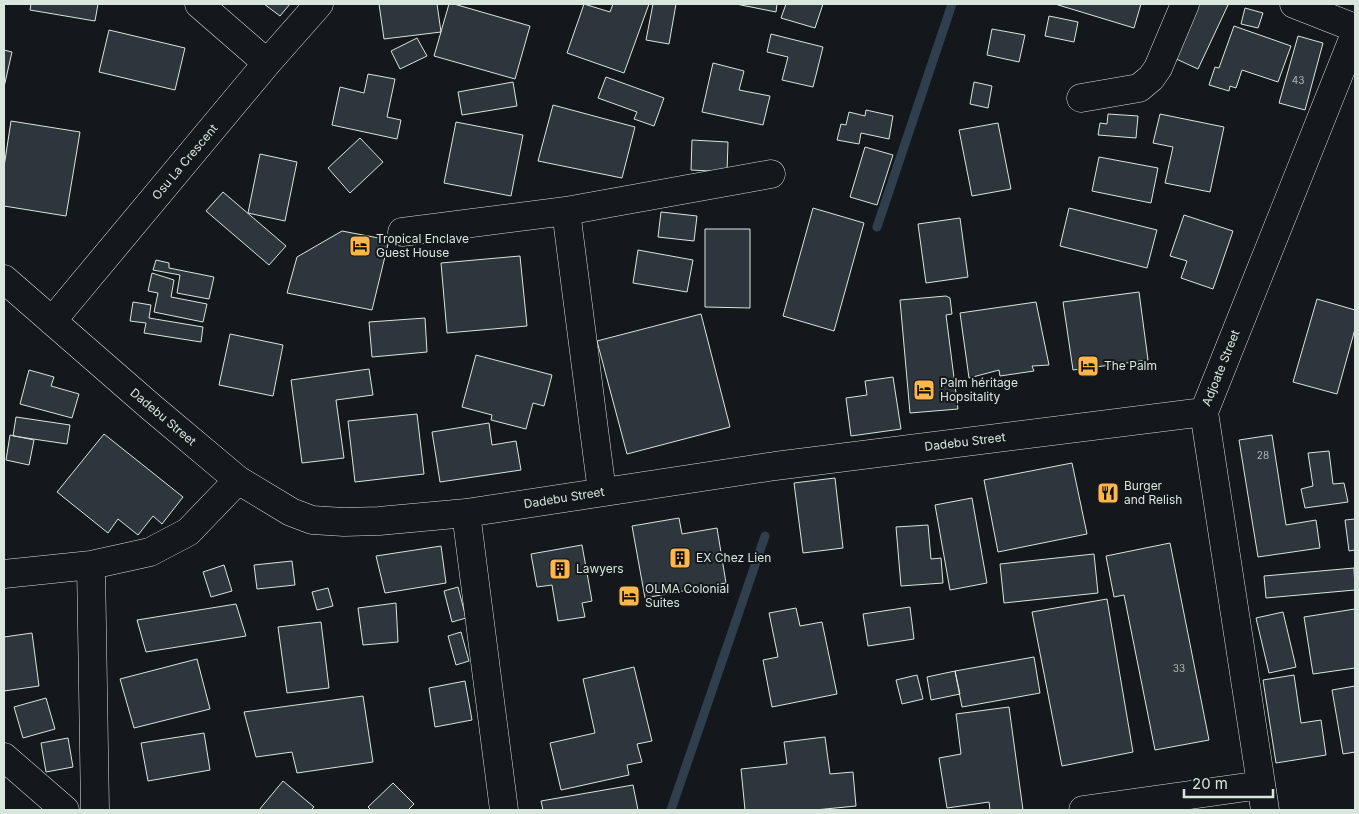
<svg xmlns="http://www.w3.org/2000/svg" width="1359" height="814" viewBox="0 0 1359 814" font-family="Inter,sans-serif">
  <rect width="100%" height="100%" fill="#14181c"/>
  <g fill="none" stroke-linecap="round" stroke-linejoin="round">
    <path stroke="#2f3f4d" stroke-width="9" d="M877,227L952,4
      M671,810L765,536"/>
  </g>
  <path fill="#2c363c" stroke="#d8e6dc" d="M31,4H98L95,21L30,10Z
    M264,4H290L280,16Z
    M379,4H437L441,32L384,39Z
    M449,4H454L530,26L515,79L434,56Z
    M584,4L610,12L613,4H649L624,73L567,53Z
    M653,4H676L669,44L646,40Z
    M736,4H777L776,12Z
    M786,4H823L815,28L781,18Z
    M1055,4H1141L1134,28Z
    M1198,4H1225L1228,5L1198,69L1172,57Z
    M1245,8L1263,13L1258,28L1241,24Z
    M1049,16L1078,22L1074,42L1045,36Z
    M1234,26L1291,46L1278,82L1242,70L1236,88L1230,86L1229,91L1209,85L1215,67L1219,68Z
    M992,29L1025,35L1019,62L987,55Z
    M109,30L185,48L175,90L99,72Z
    M771,34L823,47L813,87L782,80L788,57L767,52Z
    M1298,36L1323,43L1305,110L1279,103Z
    M417,38L427,56L400,69L391,51Z
    M4,50L12,52L4,87Z
    M713,63L744,71L739,90L770,96L763,125L702,112Z
    M368,74L395,79L387,117L401,120L397,139L332,125L340,87L364,93Z
    M606,77L664,98L654,126L634,119L637,112L598,98Z
    M513,82L517,106L462,115L458,92Z
    M974,82L992,86L988,108L970,104Z
    M553,105L635,127L622,178L538,161Z
    M866,110L893,116L889,139L861,133L859,144L837,140L841,124L846,125L849,112L865,116Z
    M1108,114L1138,116L1136,138L1098,135L1100,123L1107,124Z
    M1160,114L1224,127L1210,192L1165,183L1173,147L1153,143Z
    M11,121L80,132L66,216L4,206V167Z
    M456,122L523,135L511,196L444,183Z
    M998,123L1011,189L972,196L959,130Z
    M360,138L383,162L350,193L328,168Z
    M692,140L728,142L727,172L691,170Z
    M865,147L893,155L877,205L850,197Z
    M260,154L297,162L285,221L248,213Z
    M1099,157L1158,168L1151,203L1092,191Z
    M223,192L286,246L269,265L206,211Z
    M813,208L864,223L834,331L783,316Z
    M1069,208L1157,230L1147,268L1060,246Z
    M661,212L697,216L694,241L658,237Z
    M1184,215L1233,231L1213,289L1181,278L1187,261L1170,256Z
    M960,218L968,277L926,283L918,224Z
    M705,229H750V308L705,307Z
    M342,231L389,240L372,310L287,293L297,257Z
    M638,250L693,260L687,292L633,283Z
    M520,256L527,326L447,333L441,263Z
    M156,260L169,263V268L214,277L209,299L177,293L180,275L153,270Z
    M152,273L174,280L171,297L207,304L203,322L154,312L158,293L148,291Z
    M1139,292L1148,360L1073,370L1063,302Z
    M946,296L950,298L952,314L946,315L958,409L910,413L900,300Z
    M1317,299L1355,310V329L1337,394L1293,382Z
    M133,302L151,305L149,318L203,327L201,342L144,333L146,323L130,321Z
    M1036,302L1049,365L1032,366L1034,371L1000,376L999,370L969,378L960,313Z
    M701,314L730,427L627,454L597,341Z
    M425,318L427,352L372,357L369,322Z
    M230,334L283,345L273,396L219,385Z
    M476,355L552,375L544,406L533,403L526,429L491,420L492,415L462,407Z
    M369,369L373,395L336,400L344,458L302,463L291,380Z
    M29,370L54,377L51,386L79,394L72,418L20,404Z
    M893,377L901,429L851,436L846,398L867,395L865,381Z
    M417,414L424,474L355,482L348,421Z
    M16,417L70,425L67,444L13,436Z
    M489,423L492,445L516,441L521,470L440,482L432,432Z
    M104,434L183,497L162,524L153,516L138,535L118,519L108,533L57,492Z
    M10,435L34,440L29,465L6,460Z
    M1272,435L1286,525L1316,520L1320,548L1258,557L1239,440Z
    M1329,451L1333,484L1344,483L1348,502L1305,508L1301,489L1313,486L1308,453Z
    M1072,463L1087,534L998,552L984,480Z
    M835,478L843,548L803,553L794,483Z
    M972,498L987,583L950,590L935,505Z
    M679,518L682,534L717,528L726,583L645,598L632,526Z
    M1355,519V550L1349,551L1345,520Z
    M928,525L931,559L941,558L943,583L901,586L896,527Z
    M1170,543L1209,740L1155,750L1124,595L1114,597L1106,556Z
    M582,545L592,601L582,603L585,617L558,621L552,585L537,587L531,554Z
    M441,546L446,583L385,593L376,556Z
    M1094,554L1098,593L1004,603L1000,564Z
    M292,561L295,585L257,589L254,565Z
    M224,565L232,591L211,597L203,572Z
    M1354,568L1355,590L1266,598L1264,576Z
    M458,587L466,618L452,622L444,591Z
    M328,588L333,606L317,610L312,592Z
    M1107,599L1133,752L1062,766L1032,612Z
    M396,603L398,642L363,645L358,608Z
    M236,604L246,636L146,652L137,620Z
    M910,607L914,639L868,646L863,614Z
    M796,608L800,626L822,622L837,694L772,707L763,660L778,657L769,613Z
    M1355,609V668L1313,674L1304,617Z
    M1283,612L1296,667L1269,673L1256,618Z
    M321,622L329,688L287,693L278,627Z
    M461,632L469,661L456,665L448,636Z
    M32,633L39,686L4,691V637Z
    M1034,657L1040,693L962,707L955,671Z
    M197,659L210,709L134,728L120,679Z
    M634,667L652,741L637,744L642,762L627,765L629,775L561,790L550,743L595,733L583,679Z
    M955,671L960,694L931,700L927,677Z
    M917,675L923,699L902,704L896,680Z
    M1294,675L1301,723L1321,720L1326,755L1276,763L1263,680Z
    M465,681L472,720L435,727L429,688Z
    M1355,686V752L1343,754L1332,690Z
    M363,696L373,762L297,773L292,752L256,757L244,712Z
    M46,698L55,729L23,738L14,707Z
    M1009,707L1023,810H990L989,802L947,808L939,758L961,754L956,714Z
    M204,733L210,770L148,781L141,743Z
    M825,737L830,774L853,772L856,806L815,810H745L741,769L787,764L784,742Z
    M68,738L73,767L46,772L41,743Z
    M283,781L314,807L311,810H259Z
    M393,783L414,804L408,810H371L368,807Z
    M633,785L638,810H543L541,801Z"/>
  <g fill="none" stroke-linecap="round" stroke-linejoin="round">
    <g stroke="#d8e6dc" stroke-width="29">
      <path id="minor" d="M199,4L267,63
        M1294,4L1355,28
        M1081,98L1139,88L1151,78L1158,68L1185,4
        M566,211L602,492
        M402,232L566,211L771,174
        M4,279L151,407L238,480L291,512L312,520L344,522L379,521L466,513L775,466L1204,412
        M52,321L267,63L319,4
        M466,513L504,810
        M91,565L95,810
        M4,574L91,565L150,552L188,532L238,480
        M4,757L65,810
        M1083,810L1261,785
        M1265,810L1204,412L1355,34"/>
    </g>
    <use href="#minor" stroke="#14181c" stroke-width="28"/>
  </g>
  <defs>
    <g id="hotel-square" transform="scale(1.125)"><rect x="-9" y="-9" width="18" height="18" rx="4" fill="#ffb74d" stroke="#14181c"/><path d="M-6-4.5h1.5V1H6V5H4.5V3h-9V5H-6ZM-4 0a1.8 1.8 0 1 1 3.6 0ZM.5 0V-2.5h3Q6-2.5 6 0Z" fill="#111"/></g>
    <g id="restaurant-square" transform="scale(1.125)"><rect x="-9" y="-9" width="18" height="18" rx="4" fill="#ffb74d" stroke="#14181c"/><path d="M-5-6h1v4h1v-4h1v4h1v-4h1v5L-1.5 .5V6h-2V.5L-5-1ZM5-6V6H3V1.5H1.5Q1.5-4 5-6Z" fill="#111"/></g>
    <g id="building-square" transform="scale(1.125)"><rect x="-9" y="-9" width="18" height="18" rx="4" fill="#ffb74d" stroke="#14181c"/><path d="M-4-6H4V6H1V3H-1V6H-4ZM-2.5-4.3h1.7v1.8h-1.7ZM.8-4.3h1.7v1.8H.8ZM-2.5-1h1.7V.8h-1.7ZM.8-1h1.7V.8H.8Z" fill="#111"/></g>
  </defs>
  <g fill-rule="evenodd">
    <use href="#hotel-square" x="360" y="246"/>
    <use href="#hotel-square" x="1088" y="366"/>
    <use href="#hotel-square" x="924" y="390"/>
    <use href="#restaurant-square" x="1108" y="493"/>
    <use href="#building-square" x="680" y="558"/>
    <use href="#building-square" x="560" y="569"/>
    <use href="#hotel-square" x="629" y="596"/>
  </g>
  <g text-anchor="middle" stroke-width="4" stroke-linejoin="round" paint-order="stroke">
    <g font-size="10" fill="#adbab4">
      <text x="1298" y="84">43</text>
      <text x="1263" y="459">28</text>
      <text x="1179" y="672">33</text>
    </g>
    <g font-size="12" fill="#d8e6dc" stroke="#14181c">
      <text transform="translate(185 162) rotate(-50)" y="4">Osu La Crescent</text>
      <text transform="translate(1221 368) rotate(-68)" y="4">Adjoate Street</text>
      <text transform="translate(163 417) rotate(40)" y="4">Dadebu Street</text>
      <text transform="translate(965 442) rotate(-7)" y="4">Dadebu Street</text>
      <text transform="translate(564 498) rotate(-9)" y="4">Dadebu Street</text>
    </g>
    <g font-size="12" fill="#d8e6dc" stroke="#14181c" text-anchor="start">
      <text x="376" y="243">Tropical Enclave<tspan x="376" dy="14">Guest House</tspan></text>
      <text x="1104" y="370">The Palm</text>
      <text x="940" y="387">Palm héritage<tspan x="940" dy="14">Hopsitality</tspan></text>
      <text x="1124" y="490">Burger<tspan x="1124" dy="14">and Relish</tspan></text>
      <text x="696" y="562">EX Chez Lien</text>
      <text x="576" y="573">Lawyers</text>
      <text x="645" y="593">OLMA Colonial<tspan x="645" dy="14">Suites</tspan></text>
    </g>
  </g>
  <rect width="1359" height="814" fill="none" stroke="#d8e6dc" stroke-width="10"/>
  <path d="M1184 789v8h89v-8" fill="none" stroke="#d8e6dc" stroke-width="2.5"/>
  <text x="1192" y="789" font-size="15" fill="#d8e6dc" stroke="#14181c" stroke-width="4" paint-order="stroke">20 m</text>
</svg>
